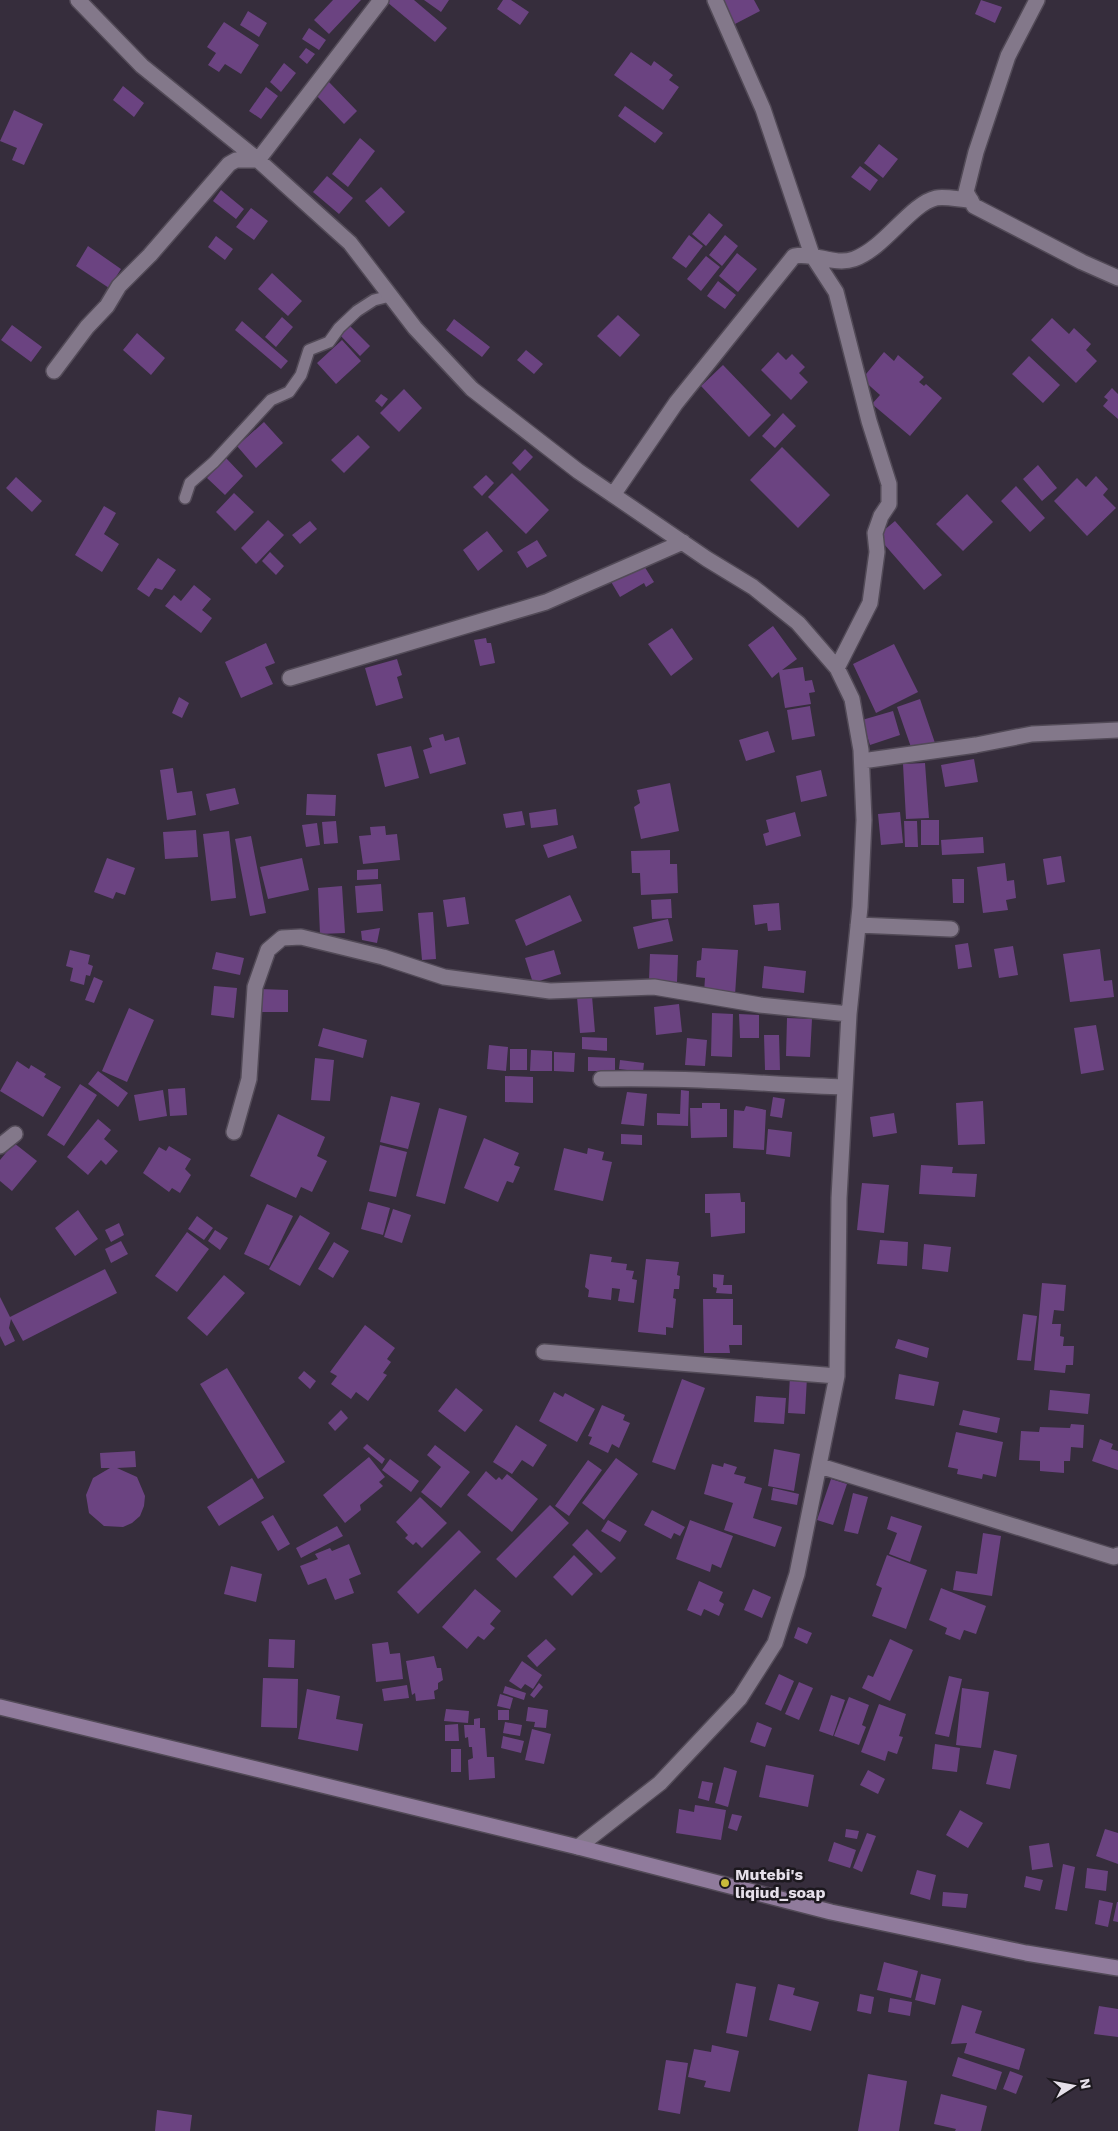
<svg xmlns="http://www.w3.org/2000/svg" width="1118" height="2131" viewBox="0 0 1118 2131" font-family="'Work Sans',sans-serif">
  <rect width="100%" height="100%" fill="#362d3c"/>
  <path fill="#6b4381" d="M333,0H361L329,34L314,20Z
    M389,0H414L447,28L435,42L387,2Z
    M424,0H449L441,12Z
    M503,0H511L529,12L520,25L497,9Z
    M722,0H754L760,11L735,24Z
    M981,0L1002,7L995,23L975,14Z
    M248,11L267,23L259,37L240,25Z
    M224,22L259,45L241,74L225,64L219,72L208,65L216,53L207,47Z
    M309,28L326,40L319,50L302,39Z
    M306,48L315,54L307,64L299,57Z
    M631,52L651,66L654,61L673,75L669,80L679,87L663,110L614,75Z
    M284,63L296,73L281,92L270,82Z
    M328,81L357,111L344,124L315,94Z
    M123,86L144,103L134,117L113,100Z
    M266,87L278,96L261,119L249,111Z
    M625,106L663,133L655,143L618,116Z
    M14,110L43,124L24,165L12,160L17,148L0,141Z
    M360,138L375,151L348,187L332,174Z
    M879,144L898,159L883,178L864,163Z
    M860,166L878,180L870,191L851,177Z
    M327,176L353,198L339,214L313,192Z
    M381,187L405,212L389,227L365,201Z
    M221,190L244,209L236,219L213,201Z
    M251,208L268,221L254,240L236,227Z
    M709,213L723,225L706,246L692,234Z
    M689,235L703,246L686,268L672,258Z
    M725,235L738,246L722,266L709,255Z
    M216,236L233,249L225,260L208,247Z
    M88,246L121,269L109,288L76,266Z
    M737,253L757,269L738,292L719,276Z
    M706,256L720,267L701,291L687,279Z
    M272,273L302,301L288,316L258,289Z
    M718,281L736,295L725,309L707,296Z
    M618,315L640,335L620,357L597,336Z
    M282,317L293,327L276,347L265,337Z
    M1052,318L1069,334L1074,328L1091,344L1086,350L1097,361L1076,383L1031,340Z
    M454,319L490,347L482,357L446,330Z
    M242,321L288,361L281,369L235,330Z
    M12,325L42,347L31,362L1,340Z
    M349,325L370,346L360,356L339,334Z
    M137,333L165,358L151,375L123,350Z
    M342,340L361,361L336,384L317,363Z
    M526,350L543,364L534,374L517,360Z
    M778,352L786,360L792,354L805,367L799,373L808,382L791,400L761,370Z
    M884,352L894,361L898,355L924,377L919,382L924,386L926,384L942,398L910,436L872,404L880,395L862,379Z
    M1029,356L1060,385L1043,403L1012,374Z
    M723,365L771,415L749,437L701,386Z
    M1112,388L1118,394V419L1103,406L1108,400L1104,397Z
    M404,389L422,408L399,432L380,413Z
    M381,394L388,399L382,407L375,401Z
    M783,413L796,426L775,448L762,436Z
    M264,422L283,443L256,468L237,446Z
    M358,435L370,447L344,473L331,460Z
    M782,447L830,495L798,528L750,480Z
    M525,449L533,457L520,471L512,463Z
    M226,458L243,476L225,495L207,478Z
    M1038,465L1057,488L1042,501L1023,479Z
    M512,473L549,510L526,534L488,497Z
    M486,475L494,483L482,496L473,487Z
    M1096,476L1108,489L1103,495L1116,508L1087,536L1054,501L1077,478L1086,487Z
    M16,477L42,501L32,512L6,488Z
    M1016,486L1045,518L1030,532L1001,501Z
    M234,493L254,512L235,531L216,512Z
    M967,494L993,522L963,551L936,524Z
    M104,506L116,513L104,534L119,544L102,572L75,555Z
    M268,520L284,535L256,564L241,548Z
    M310,521L317,529L300,544L292,535Z
    M895,521L942,575L924,590L877,536Z
    M487,531L503,551L478,571L463,550Z
    M537,540L547,556L527,568L517,552Z
    M270,552L284,566L276,575L262,561Z
    M158,558L176,570L162,590L155,588L149,597L137,589Z
    M641,561L654,582L646,587L644,583L620,597L610,580Z
    M194,585L211,599L202,610L212,618L201,633L165,606L174,595L181,601Z
    M773,626L797,659L782,670L803,667L805,681L812,680L815,692L809,693L811,704L785,708L779,672L772,678L748,645Z
    M672,628L693,659L671,676L648,644Z
    M486,638L487,643H491L495,663L480,666L474,640Z
    M266,643L275,663L265,667L273,684L241,698L225,662Z
    M894,644L918,692L876,713L853,664Z
    M397,659L402,675L397,677L403,698L376,706L365,668Z
    M179,697L189,703L182,718L172,713Z
    M920,699L935,743L912,750L897,707Z
    M810,706L815,736L792,740L787,710Z
    M893,711L900,735L870,745L862,720Z
    M768,731L775,752L746,761L739,740Z
    M443,734L445,741L459,737L466,764L430,774L423,750L432,747L429,738Z
    M411,746L419,778L385,787L377,754Z
    M974,759L978,782L945,787L941,765Z
    M925,763L929,818L906,819L903,764Z
    M173,768L177,793L192,791L196,815L167,820L160,770Z
    M821,770L827,796L801,802L796,776Z
    M670,783L679,831L641,839L634,807L640,803L637,790Z
    M235,788L239,804L210,811L206,794Z
    M307,794L336,795L335,816L306,815Z
    M556,809L558,825L531,828L529,813Z
    M522,811L525,825L506,828L503,814Z
    M795,812L801,836L766,846L763,834L769,832L766,820Z
    M900,812L903,843L881,845L878,814Z
    M921,820H939V845H921Z
    M336,821L338,843L324,844L322,822Z
    M904,821H917L918,847H905Z
    M317,823L320,845L306,847L302,825Z
    M385,826L386,835L397,834L400,860L363,864L359,836L371,835L370,827Z
    M196,830L198,857L165,859L163,832Z
    M229,831L236,898L211,901L203,834Z
    M573,835L577,848L548,858L543,845Z
    M251,836L266,913L250,916L235,839Z
    M983,837L984,853L942,855L941,840Z
    M670,850V864H677L678,893L641,895L640,873H632L631,851Z
    M1061,856L1065,882L1047,885L1043,859Z
    M107,858L135,868L125,895L116,892L113,899L94,892Z
    M302,858L309,890L268,899L260,867Z
    M1005,863L1007,881L1014,880L1016,898L1006,900L1008,910L983,913L977,867Z
    M378,869V879L357,880V870Z
    M952,879H964V903H953Z
    M381,884L383,911L357,913L355,886Z
    M342,886L345,933L320,934L318,888Z
    M570,895L582,921L526,946L515,920Z
    M465,897L469,924L447,927L443,900Z
    M671,899L672,918L652,919L651,900Z
    M779,903L781,930L768,931L767,923L755,925L753,905Z
    M433,912L436,959L422,960L418,913Z
    M668,919L673,941L638,949L633,927Z
    M380,928L377,943L362,940L361,931Z
    M968,943L972,967L958,969L955,945Z
    M1013,946L1018,975L999,978L994,949Z
    M702,948L738,950L735,995L704,993L705,978L696,977L697,961L701,960Z
    M1100,949L1104,981L1112,980L1114,997L1070,1002L1063,954Z
    M70,950L90,955L88,964L93,966L90,976L86,975L84,985L70,981L73,968L66,966Z
    M554,950L561,974L533,983L525,958Z
    M216,952L244,958L240,975L212,969Z
    M650,954L678,955L677,982L649,981Z
    M764,966L806,971L804,993L762,988Z
    M94,977L103,981L94,1003L85,1000Z
    M214,986L237,988L234,1018L211,1015Z
    M260,989L288,990V1012H260Z
    M592,996L595,1032L580,1033L577,997Z
    M679,1004L682,1032L656,1035L654,1007Z
    M129,1008L154,1020L127,1082L102,1071Z
    M712,1013L733,1014L732,1057L711,1056Z
    M739,1014L759,1015V1038H740Z
    M787,1018L812,1019L810,1057L786,1056Z
    M1096,1025L1104,1070L1081,1074L1074,1028Z
    M323,1028L367,1040L363,1058L318,1046Z
    M764,1035H779L780,1070H765Z
    M582,1037L607,1038V1051L582,1049Z
    M687,1038L707,1040L705,1066L685,1065Z
    M489,1045L508,1047L506,1071L487,1069Z
    M510,1049H527V1070H510Z
    M531,1050L552,1051V1071H530Z
    M554,1052L575,1053L574,1072L554,1071Z
    M588,1057L615,1058V1071H588Z
    M315,1058L334,1060L330,1101L311,1100Z
    M620,1060L644,1063L643,1072L619,1069Z
    M17,1061L29,1069L31,1065L46,1074L44,1077L61,1087L43,1117L0,1091Z
    M98,1071L128,1093L118,1107L88,1084Z
    M505,1076L533,1077V1103L505,1102Z
    M80,1084L97,1095L64,1146L47,1135Z
    M185,1088L187,1115L170,1116L168,1089Z
    M163,1090L167,1116L139,1121L134,1095Z
    M681,1090L689,1091L688,1126L657,1125V1113L680,1114Z
    M627,1092L647,1094L644,1126L621,1124Z
    M391,1096L420,1103L408,1149L380,1142Z
    M773,1097L785,1099L782,1118L770,1116Z
    M983,1101L985,1144L958,1145L956,1103Z
    M702,1103H720V1109H727V1137L691,1138L690,1108H702Z
    M746,1106L766,1110L764,1150L733,1148L734,1110L744,1111Z
    M439,1108L467,1116L445,1204L416,1196Z
    M894,1113L897,1133L873,1137L870,1117Z
    M278,1114L325,1137L317,1156L327,1161L312,1192L301,1187L296,1198L250,1176Z
    M98,1119L111,1130L104,1139L118,1151L106,1165L101,1160L88,1175L67,1157Z
    M768,1129L792,1132L790,1157L766,1154Z
    M621,1134L642,1135V1145L621,1144Z
    M484,1138L519,1153L514,1165L520,1167L513,1183L507,1181L498,1202L464,1188Z
    M14,1143L37,1161L12,1191L0,1181V1160Z
    M380,1145L407,1152L396,1197L369,1191Z
    M169,1146L191,1159L185,1169L191,1175L180,1193L172,1188L169,1192L143,1173L159,1147L166,1151Z
    M564,1148L587,1154L588,1148L604,1152L602,1160L612,1162L603,1201L554,1190Z
    M921,1165L953,1167L952,1173L977,1174L975,1197L919,1194Z
    M862,1183L889,1185L884,1233L857,1230Z
    M740,1193L741,1202H745V1233L711,1237L710,1213H705V1194Z
    M368,1202L390,1208L383,1235L361,1229Z
    M267,1204L293,1216L269,1266L244,1254Z
    M393,1209L411,1215L402,1243L384,1237Z
    M78,1210L98,1239L75,1256L55,1228Z
    M300,1215L330,1233L300,1286L269,1269Z
    M197,1216L213,1228L204,1240L188,1229Z
    M119,1223L124,1235L111,1242L105,1230Z
    M215,1230L228,1238L220,1250L208,1241Z
    M187,1232L209,1249L177,1292L155,1276Z
    M880,1240L908,1242L907,1266L877,1264Z
    M121,1241L128,1254L111,1263L105,1249Z
    M334,1242L349,1251L333,1278L318,1269Z
    M924,1244L951,1247L948,1272L922,1269Z
    M590,1254L612,1257L611,1262L627,1264L626,1270L634,1271L632,1279L637,1280L634,1303L618,1301L620,1289L612,1288L611,1300L588,1297L589,1290L585,1287Z
    M646,1259L679,1262L677,1275L680,1276L679,1289H674L673,1298L676,1299L673,1328L666,1327V1335L638,1332Z
    M105,1269L117,1293L23,1341L11,1319L9,1328L15,1341L5,1346L0,1336V1297L10,1317Z
    M713,1274L724,1275L723,1285H732V1294L716,1293L717,1288L713,1287Z
    M224,1275L245,1293L207,1336L187,1318Z
    M1042,1283L1066,1285L1064,1311L1054,1310L1052,1324H1061L1060,1336L1064,1337L1063,1346H1074L1073,1365H1066L1065,1373L1034,1370Z
    M703,1299H733V1325H742V1345H729L730,1353H704Z
    M1023,1314L1037,1316L1031,1361L1017,1360Z
    M365,1325L395,1348L387,1359L391,1362L383,1373L387,1375L368,1401L356,1392L351,1399L331,1384L337,1376L330,1372Z
    M898,1339L929,1348L927,1358L895,1348Z
    M227,1368L285,1462L258,1479L200,1384Z
    M304,1371L316,1381L310,1389L298,1378Z
    M899,1374L939,1382L934,1406L895,1399Z
    M790,1376L807,1377L805,1414L788,1413Z
    M682,1379L705,1388L675,1470L652,1462Z
    M456,1388L483,1410L465,1432L438,1411Z
    M1050,1390L1090,1394L1088,1414L1048,1410Z
    M554,1392L563,1397L565,1393L595,1409L577,1442L539,1421Z
    M756,1396L786,1398L784,1424L754,1422Z
    M602,1405L625,1415L623,1420L630,1423L619,1448L612,1444L608,1453L589,1444L592,1437L588,1436Z
    M341,1410L348,1418L335,1431L328,1423Z
    M963,1410L1000,1418L997,1433L959,1425Z
    M1071,1424L1084,1425L1083,1448L1071,1447L1070,1461H1064V1473L1040,1471V1461L1019,1460L1021,1431L1039,1432L1040,1427L1070,1428Z
    M516,1425L547,1445L533,1467L522,1460L512,1474L493,1462Z
    M956,1432L1003,1442L996,1477L983,1474L982,1479L957,1474L958,1469L948,1467Z
    M1100,1439L1113,1444L1111,1449L1118,1451V1470L1092,1461Z
    M367,1444L385,1459L382,1464L363,1448Z
    M435,1445L470,1472L441,1508L421,1492L441,1467L427,1455Z
    M774,1449L800,1454L794,1491L768,1486Z
    M135,1451L136,1467L117,1468L137,1477L145,1496L144,1506L140,1516L132,1523L123,1527L104,1526L89,1513L86,1495L93,1478L110,1468H101L100,1453Z
    M369,1457L385,1477L379,1482L383,1486L360,1505L361,1510L345,1523L323,1495Z
    M616,1458L638,1474L604,1520L582,1503Z
    M390,1459L419,1481L411,1492L382,1470Z
    M588,1460L602,1470L569,1516L555,1506Z
    M724,1463L737,1467L734,1474L746,1477L744,1483L762,1488L753,1518L782,1527L775,1547L724,1530L733,1503L704,1494L712,1464L723,1467Z
    M486,1471L496,1480L499,1477L502,1480L507,1474L538,1499L512,1532L467,1495Z
    M252,1478L264,1498L219,1526L207,1507Z
    M831,1479L847,1484L833,1525L817,1520Z
    M773,1488L799,1494L797,1505L771,1500Z
    M853,1493L868,1497L858,1534L844,1531Z
    M420,1497L447,1523L422,1548L416,1542L413,1545L405,1538L408,1535L396,1522Z
    M550,1505L569,1523L516,1578L496,1559Z
    M652,1510L685,1527L680,1536L674,1533L671,1539L644,1525Z
    M273,1515L290,1544L278,1551L261,1522Z
    M891,1516L922,1526L910,1562L889,1554L897,1533L887,1529Z
    M608,1520L627,1531L620,1542L601,1531Z
    M690,1520L733,1536L721,1568L712,1564L710,1572L676,1559Z
    M337,1526L343,1536L301,1558L296,1548Z
    M587,1529L616,1558L601,1573L572,1545Z
    M459,1530L481,1552L418,1614L397,1592Z
    M983,1533L1001,1536L992,1596L953,1590L956,1571L977,1574Z
    M349,1544L361,1574L349,1579L354,1593L335,1600L326,1578L308,1585L300,1566L318,1559L315,1554L330,1548L332,1551Z
    M574,1555L593,1574L572,1596L553,1577Z
    M887,1555L927,1570L906,1629L872,1616L882,1588L876,1585Z
    M231,1566L262,1574L256,1602L224,1594Z
    M699,1581L723,1592L719,1601L724,1604L719,1616L704,1609L701,1616L687,1610Z
    M941,1588L986,1606L976,1634L964,1630L960,1640L945,1634L947,1628L929,1620Z
    M475,1589L501,1611L490,1624L495,1628L484,1640L478,1636L467,1649L442,1627Z
    M753,1589L771,1597L762,1618L744,1610Z
    M798,1627L812,1633L807,1644L794,1638Z
    M269,1639L295,1640L294,1668L268,1667Z
    M546,1639L556,1649L537,1667L527,1656Z
    M890,1639L913,1650L890,1701L862,1688L868,1675L873,1677Z
    M388,1642L390,1654L400,1653L403,1679L376,1682L372,1644Z
    M434,1656L437,1668H441L443,1680L438,1683V1689L434,1691L435,1699L416,1701L415,1693L412,1695L406,1661Z
    M522,1661L542,1675L533,1689L525,1684L521,1689L509,1681Z
    M779,1674L794,1681L781,1711L765,1704Z
    M949,1676L962,1679L949,1737L935,1734Z
    M263,1678L298,1679L297,1728L261,1727Z
    M799,1682L813,1688L799,1720L785,1714Z
    M539,1683L543,1687L534,1698L530,1695Z
    M407,1685L409,1698L384,1701L382,1689Z
    M505,1686L526,1693L524,1700L503,1693Z
    M962,1688L989,1692L981,1748L956,1745Z
    M307,1689L340,1696L336,1719L363,1724L358,1751L298,1739Z
    M500,1694L513,1698L510,1709L497,1706Z
    M831,1695L845,1700L833,1736L819,1731Z
    M849,1697L869,1705L862,1725L866,1727L859,1745L834,1736Z
    M879,1704L906,1714L899,1736L903,1737L897,1754L888,1751L885,1761L861,1752Z
    M528,1707L548,1710L546,1728L534,1727L535,1722L526,1721Z
    M446,1709L469,1711L468,1723L444,1721Z
    M498,1710H509V1720H498Z
    M480,1718V1728H485L487,1757H494L495,1778L469,1780L468,1760L473,1758L472,1747H469L468,1737L465,1738L464,1725H474V1719Z
    M505,1722L522,1725L520,1736L503,1733Z
    M757,1722L772,1728L765,1747L750,1742Z
    M458,1724L459,1741H445V1725Z
    M532,1729L551,1734L544,1764L525,1760Z
    M503,1736L524,1741L521,1753L501,1748Z
    M935,1744L960,1748L957,1772L932,1769Z
    M451,1749H461V1772H451Z
    M994,1750L1017,1755L1010,1789L986,1784Z
    M766,1765L814,1775L808,1807L759,1797Z
    M724,1767L737,1771L728,1807L715,1803Z
    M868,1770L885,1779L878,1794L860,1785Z
    M702,1781L713,1783L709,1801L698,1798Z
    M695,1805L726,1810L721,1840L676,1833L679,1809L694,1812Z
    M960,1810L983,1823L968,1848L946,1835Z
    M732,1814L742,1816L737,1831L728,1828Z
    M846,1829L859,1831L857,1839L845,1837Z
    M1105,1829L1118,1833V1864L1096,1856Z
    M867,1833L876,1836L862,1872L853,1868Z
    M834,1842L856,1850L850,1868L828,1861Z
    M1049,1843L1053,1867L1032,1870L1029,1846Z
    M1063,1864L1075,1867L1067,1911L1055,1909Z
    M1087,1868L1108,1871L1106,1891L1085,1888Z
    M917,1870L936,1875L930,1900L910,1894Z
    M1026,1876L1043,1880L1040,1891L1024,1887Z
    M943,1892L968,1894L966,1908L942,1906Z
    M1099,1900L1113,1903L1108,1927L1095,1924Z
    M1117,1902H1118V1922L1113,1921Z
    M884,1962L918,1971L911,1998L877,1990Z
    M921,1974L941,1979L935,2005L915,2000Z
    M736,1983L756,1987L747,2037L726,2033Z
    M778,1984L795,1988L793,1995L819,2002L811,2031L769,2020Z
    M860,1994L874,1997L871,2014L857,2011Z
    M890,1998L912,2002L910,2016L888,2012Z
    M962,2005L982,2011L975,2033L1025,2049L1019,2070L964,2053L967,2043L951,2044Z
    M1099,2006L1118,2009V2037L1094,2034Z
    M712,2045L739,2051L730,2092L704,2087L706,2081L688,2077L694,2049L711,2052Z
    M958,2057L1002,2072L996,2090L952,2076Z
    M666,2060L688,2063L680,2114L658,2110Z
    M1010,2071L1023,2076L1016,2094L1003,2089Z
    M868,2074L907,2081L899,2131H858Z
    M941,2094L987,2106L981,2131H955L956,2129L934,2124Z
    M157,2110L192,2115L190,2131H155Z"/>
  <g fill="none" stroke-linecap="round" stroke-linejoin="round">
    <g stroke="#524a57" stroke-width="14">
      <path id="lane" d="M185,498L190,483L214,462L271,400L289,392L301,375L309,350L329,342L339,328L357,311L374,300L390,296"/>
    </g>
    <g stroke="#524a57" stroke-width="18">
      <path id="street" d="M78,0L142,66L258,160L350,243L415,328L472,389L578,471L707,559L753,587L798,623L837,668L852,699L861,750L864,820L860,907L849,1014L839,1198L837,1376L797,1574L775,1643L740,1698L660,1783L578,1847
        M715,0L763,109L812,255L836,292L869,421L889,484V504L881,516L875,533L877,552L870,603L837,668
        M1037,0L1008,56L976,152L966,192L974,206L1082,262L1118,278
        M54,371L87,327L107,306L119,286L150,255L229,164L236,160H258L381,0
        M613,495L676,403L794,256C815,252 834,266 854,259C885,248 910,204 936,198C946,196 961,200 971,200
        M290,678L546,602L683,542
        M862,761L976,745L1032,734L1118,730
        M858,925L951,929
        M601,1079C682,1077 763,1084 845,1087
        M234,1132L249,1079L255,987L268,950L282,938L301,937L383,957L444,977L550,991L654,987L760,1005L849,1014
        M0,1146L15,1134
        M544,1352L837,1376
        M820,1466L1114,1557L1118,1555"/>
    </g>
    <g stroke="#524a57" stroke-width="18">
      <path id="secondary" d="M0,1707L578,1847L831,1912L1026,1953L1118,1968"/>
    </g>
    <use href="#lane" stroke="#83788a" stroke-width="11"/>
    <use href="#street" stroke="#83788a" stroke-width="15"/>
    <use href="#secondary" stroke="#907b9c" stroke-width="15"/>
  </g>
  <circle fill="#caba3a" stroke="#1c181e" stroke-width="2" cx="725" cy="1883" r="5"/>
  <g text-anchor="middle" stroke-width="5" stroke-linejoin="round" paint-order="stroke">
    <g font-size="16" font-weight="bold" fill="#e6e0ea" stroke="#1c181e" text-anchor="start">
      <text x="735" y="1880">Mutebi's<tspan x="735" dy="18">liqiud_soap</tspan></text>
    </g>
  </g>
  <g transform="translate(1073 2086) rotate(79)" stroke="#1c181e" stroke-width="4" paint-order="stroke">
  <path d="M0-4L9 19L0 12L-9 19Z" fill="#e6e0ea"/>
  <text y="-8" font-size="14" font-weight="bold" text-anchor="middle" fill="#e6e0ea">N</text>
  </g>
</svg>
